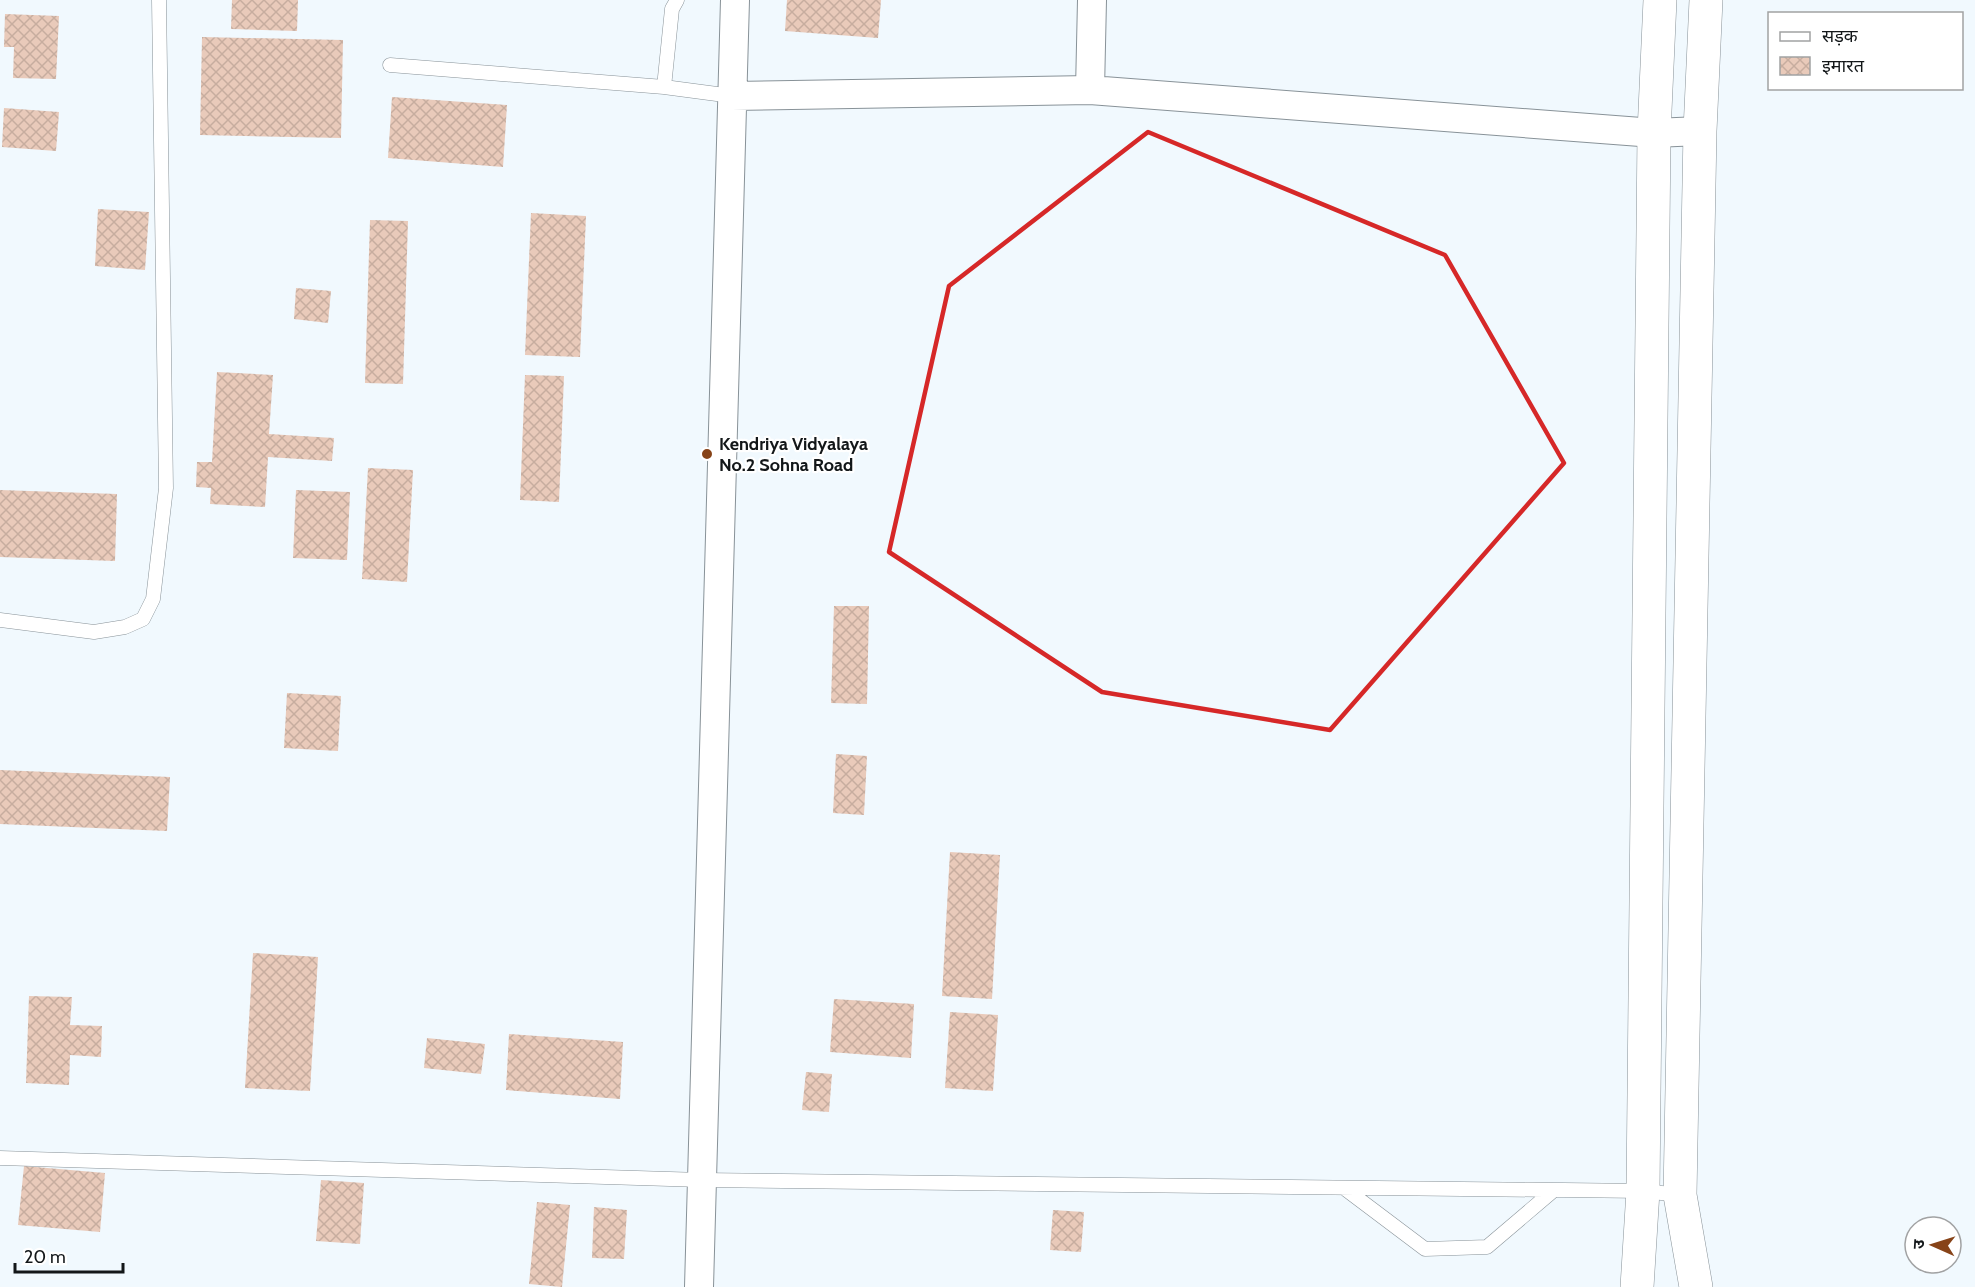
<svg xmlns="http://www.w3.org/2000/svg" width="1975" height="1287" viewBox="0 0 1975 1287" font-family="Cabin,'Noto Sans Devanagari',sans-serif">
  <defs>
    <pattern id="building-cross-hatch" width="8" height="8" patternUnits="userSpaceOnUse" patternTransform="scale(1.5)"><rect width="8" height="8" fill="#e9caba"/><path d="M0 0l8 8M0 8l8-8" fill="none" stroke="#c7ad9f"/></pattern>
  </defs>
  <rect width="100%" height="100%" fill="#f1f9fe"/>
  <path fill="url(#building-cross-hatch)" d="M232,0H298L297,31L231,29Z
    M787,0H881L878,38L785,31Z
    M5,14L59,16L56,79L13,78L14,47H4Z
    M202,37L343,40L341,138L200,135Z
    M392,97L507,105L503,167L388,158Z
    M4,108L59,112L56,151L2,147Z
    M98,209L149,212L145,270L95,266Z
    M531,213L586,216L580,357L525,355Z
    M370,220L408,221L403,384L365,383Z
    M296,288L331,291L328,323L294,319Z
    M217,372L273,375L269,434L334,438L332,461L268,457L265,507L210,504L211,488L196,487L197,462H212Z
    M525,375L564,376L559,502L520,500Z
    M368,468L413,470L407,582L362,579Z
    M0,490L117,494L115,561L0,557Z
    M296,490L350,492L347,560L293,558Z
    M834,606H869L867,704L831,703Z
    M287,693L341,696L338,751L284,748Z
    M836,754L867,756L864,815L833,813Z
    M0,770L170,777L167,831L0,824Z
    M950,852L1000,855L992,999L942,996Z
    M253,953L318,957L310,1091L245,1088Z
    M29,996L72,997L70,1025L102,1026L101,1057L70,1055L69,1085L26,1083Z
    M834,999L914,1004L911,1058L830,1052Z
    M950,1012L998,1015L993,1091L945,1088Z
    M509,1034L623,1042L620,1099L506,1090Z
    M427,1038L485,1044L481,1074L424,1068Z
    M806,1072L832,1074L829,1112L802,1110Z
    M24,1166L105,1173L100,1232L18,1225Z
    M321,1180L364,1183L360,1244L316,1241Z
    M537,1202L570,1205L562,1287L529,1284Z
    M594,1207L627,1210L624,1259L592,1258Z
    M1053,1210L1084,1212L1081,1252L1050,1250Z"/>
  <g fill="none" stroke-linecap="round" stroke-linejoin="round">
    <g stroke="#889298" stroke-width="15">
      <path id="service" d="M390,65L664,87L732,96
        M664,87L672,9L677,0
        M0,620L94,632L125,627L143,619L153,599L166,488L159,0
        M0,1158L702,1180L1643,1191L1680,1195
        M1344,1188L1425,1249L1487,1247L1554,1190"/>
    </g>
    <g stroke="#889298" stroke-width="30">
      <path id="minor" d="M1090,90L1092,0
        M732,96L1090,90L1654,133L1700,131
        M699,1287L735,0"/>
    </g>
    <g stroke="#889298" stroke-width="34">
      <path id="tertiary" d="M1637,1287L1643,1191L1654,133L1660,0
        M1696,1287L1680,1195L1700,131L1706,0"/>
    </g>
    <use href="#service" stroke="#fff" stroke-width="14"/>
    <use href="#minor" stroke="#fff" stroke-width="28"/>
    <use href="#tertiary" stroke="#fff" stroke-width="33"/>
  </g>
  <path fill="none" stroke="#d62828" stroke-width="4.5" stroke-linejoin="round" d="M1148,132L1445,255L1564,463L1330,730L1102,692L889,552L949,286Z"/>
  <circle fill="#874318" stroke="#fff" stroke-width="2" cx="707" cy="454" r="6"/>
  <g text-anchor="middle" stroke-width="4.5" stroke-linejoin="round" paint-order="stroke">
    <g font-size="18" font-weight="bold" fill="#131719" stroke="#fff" text-anchor="start">
      <text x="719" y="450">Kendriya Vidyalaya<tspan x="719" dy="21">No.2 Sohna Road</tspan></text>
    </g>
  </g>
  <rect x="1768" y="12" width="195" height="78" fill="#ffffff" stroke="#a1a2a3" stroke-width="1.5"/>
  <rect x="1780" y="32" width="30" height="9" fill="#ffffff" stroke="#a1a2a3" stroke-width="1.5"/>
  <text x="1822" y="42" font-size="18" fill="#131719">सड़क</text>
  <rect x="1780" y="57" width="30" height="18" fill="url(#building-cross-hatch)" stroke="#a1a2a3" stroke-width="1.5"/>
  <text x="1822" y="72" font-size="18" fill="#131719">इमारत</text>
  <g transform="translate(1933 1245) rotate(273)"><circle r="28" fill="#ffffff" stroke="#a1a2a3" stroke-width="1.5"/>
  <path d="M0-4.5L10 22L0 15L-10 22Z" fill="#874318"/>
  <text y="-9" font-size="16" font-weight="bold" text-anchor="middle" fill="#131719">उ</text>
  </g>
  <path d="M15 1263v9h108v-9" fill="none" stroke="#131719" stroke-width="3"/>
  <text x="24" y="1263" font-size="18" fill="#131719" stroke="#ffffff" stroke-width="4.5" paint-order="stroke">20 m</text>
</svg>
